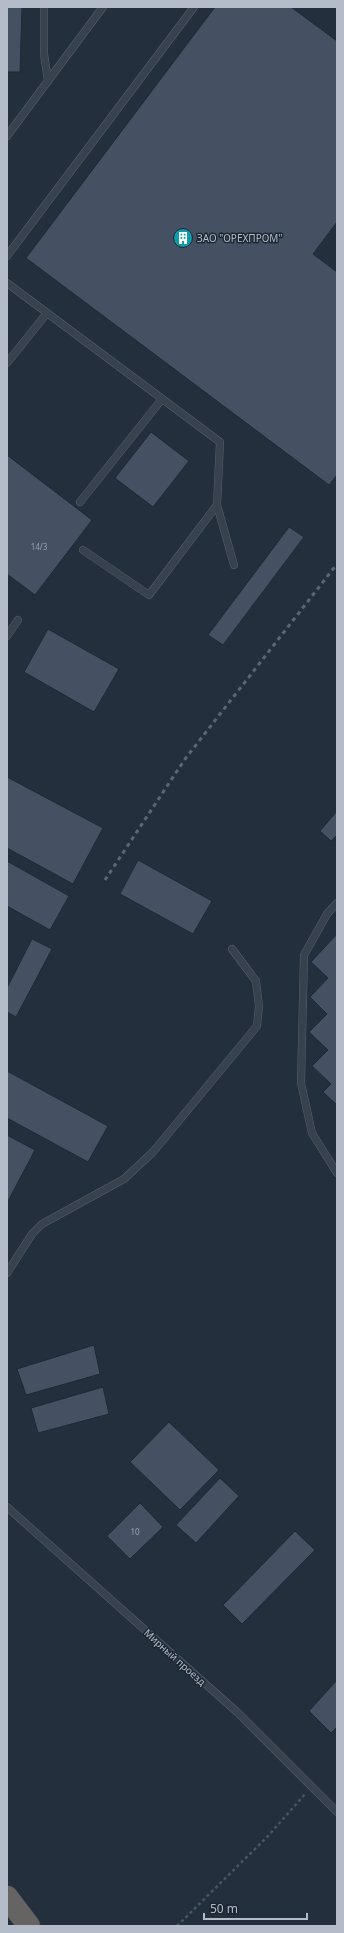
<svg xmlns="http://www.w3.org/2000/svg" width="344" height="1933" viewBox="0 0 344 1933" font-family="'Noto Sans',sans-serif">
  <rect width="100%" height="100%" fill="#242f3e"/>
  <path fill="#455162" stroke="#1f2835" d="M7,7H22L20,72H7Z
    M215,7H291L337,41V222L313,254L337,272V475L329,485L26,258Z
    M151,432L189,461L153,507L115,478Z
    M7,455L92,520L35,595L7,574Z
    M289,527L304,537L223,645L208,635Z
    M48,629L119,669L94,712L24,672Z
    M7,777L103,828L73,884L7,848Z
    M337,811V835L331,841L320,831Z
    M138,860L212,901L193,934L120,894Z
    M7,861L69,896L50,930L7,906Z
    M337,934V1105L323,1092L331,1084L312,1066L328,1050L309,1032L327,1014L310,997L328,978L311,962Z
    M32,939L52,949L16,1017L7,1012V988Z
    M7,1071L108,1126L88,1162L7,1118Z
    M7,1135L35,1150L7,1203Z
    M94,1345L100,1374L26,1395L17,1369Z
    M103,1387L109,1414L38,1433L31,1408Z
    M169,1422L219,1470L180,1510L130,1462Z
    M220,1478L239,1496L196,1543L176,1525Z
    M140,1503L163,1527L130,1559L107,1536Z
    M295,1531L315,1550L242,1624L223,1605Z
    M337,1680V1727L331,1733L309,1711Z"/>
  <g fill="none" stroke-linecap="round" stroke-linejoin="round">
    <g stroke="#565f6c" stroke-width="8">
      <path id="service" d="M44,7V54L48,81
        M7,136L103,7
        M7,256L194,7
        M7,283L220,442L217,505L149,595L83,550
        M7,363L47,313
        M80,502L162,399
        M217,505L234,565
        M7,636L18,620
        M337,903L327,914L304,955L301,1083L312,1133L337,1173
        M7,1273L32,1234L42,1224L124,1179L153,1152L257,1026L259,1006L256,981L232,949
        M7,1507L237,1712L337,1812"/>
    </g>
    <g stroke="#434c59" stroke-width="23">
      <path id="trunk" d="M7,1897L29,1926"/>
    </g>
    <path stroke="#44595c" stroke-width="2.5" stroke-dasharray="3 3" stroke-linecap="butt" d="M177,1926L268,1836L306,1793"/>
    <use href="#service" stroke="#38414e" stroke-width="7"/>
    <use href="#trunk" stroke="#656462" stroke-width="22"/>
    <path stroke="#5a6575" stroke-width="3" stroke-dasharray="4 4" stroke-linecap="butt" d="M105,880L185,759L337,564"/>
  </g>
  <defs>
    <g id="building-disc" transform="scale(1)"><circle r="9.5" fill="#0f9aa8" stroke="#1d2633"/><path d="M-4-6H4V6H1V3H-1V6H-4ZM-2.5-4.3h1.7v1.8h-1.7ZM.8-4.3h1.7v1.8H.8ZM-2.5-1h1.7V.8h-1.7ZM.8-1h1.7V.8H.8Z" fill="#fff"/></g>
  </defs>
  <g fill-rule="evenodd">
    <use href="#building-disc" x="183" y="238"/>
  </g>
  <g text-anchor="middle" stroke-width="3" stroke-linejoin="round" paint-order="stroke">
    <g font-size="8" fill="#98a1af">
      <text x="39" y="550">14/3</text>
      <text x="135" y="1535">10</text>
    </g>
    <g font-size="10" fill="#b4bcc9" stroke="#1d2633" text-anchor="start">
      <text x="197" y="242">ЗАО "ОРЕХПРОМ"</text>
    </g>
    <g font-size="10" fill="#b4bcc9" stroke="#1d2633">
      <text transform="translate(175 1657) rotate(42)" y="4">Мирный проезд</text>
    </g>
  </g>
  <rect width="344" height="1933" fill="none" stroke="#b4bcc9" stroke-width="16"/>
  <path d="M204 1913v6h103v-6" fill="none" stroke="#b4bcc9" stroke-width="2"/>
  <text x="210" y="1913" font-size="12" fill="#b4bcc9" stroke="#1d2633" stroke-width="3" paint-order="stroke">50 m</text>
</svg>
